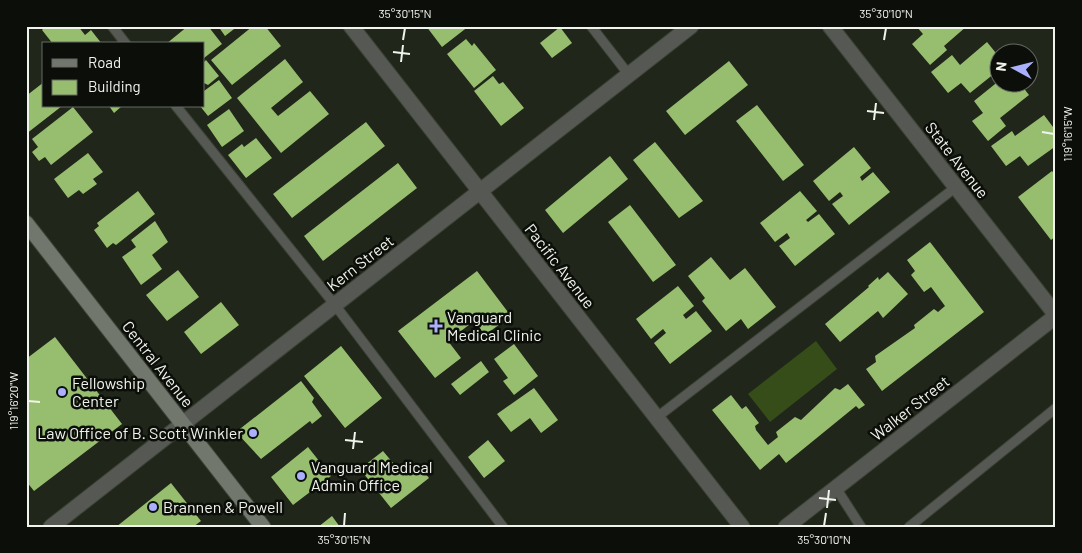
<svg xmlns="http://www.w3.org/2000/svg" width="1082" height="553" viewBox="0 0 1082 553" font-family="Barlow,sans-serif">
  <rect width="100%" height="100%" fill="#20261a"/>
  <path fill="#364d1a" d="M816,341L837,369L770,422L748,394Z"/>
  <path fill="#97bd6f" d="M46,26H78L85,35L91,30L102,44H53L42,30Z
    M188,26H208L222,44L204,58V44H166Z
    M218,26H238L225,36Z
    M253,26H265L281,46L232,85L211,60Z
    M426,26H469L442,47Z
    M916,26H967L944,46L947,50L930,65L912,44L923,34Z
    M560,27L572,43L552,58L540,43Z
    M466,39L472,46L474,43L496,70L474,88L447,54Z
    M987,42L1000,58V69L970,93L961,83L948,93L931,72L952,55L960,65Z
    M285,59L303,82L271,108L278,116L310,91L329,114L281,153L237,98Z
    M206,60L219,76L208,85L204,83V62Z
    M729,61L748,85L685,135L666,111Z
    M493,76L499,84L503,82L524,108L501,126L474,91Z
    M219,80L232,98L208,116L200,106H204V91Z
    M1000,80V82H1019L1029,95L1000,118L1006,126L988,141L972,121L983,113L974,101Z
    M44,82V106H62L26,134V96Z
    M757,105L804,165L783,181L736,121Z
    M109,106H122L114,113Z
    M73,107L93,132L51,165L45,157L39,161L32,152L38,147L32,139Z
    M229,109L244,131L222,147L207,125Z
    M1044,115L1056,131V146L1028,166L1020,156L1006,166L991,146L1012,131L1015,136Z
    M366,122L385,146L292,218L273,194Z
    M256,138L272,158L246,178L228,155L242,144L244,147Z
    M655,142L703,201L679,218L633,160Z
    M854,147L871,168L860,177L862,181L873,172L890,192L849,225L832,204L843,196L840,192L829,201L813,181Z
    M88,153L103,172L93,179L97,184L83,194L79,190L68,198L54,179Z
    M610,156L628,179L563,233L545,210Z
    M398,163L417,188L323,261L304,236Z
    M1052,171L1056,176V236L1051,240L1018,197Z
    M138,191L155,214L116,245L113,243L107,248L94,230L99,226L97,223Z
    M800,191L817,211L806,220L808,222L819,214L835,234L795,266L779,246L790,238L787,233L775,242L760,223Z
    M630,205L676,265L653,282L608,222Z
    M155,221L168,242L152,255L162,269L141,285L122,257L136,247L131,240Z
    M930,242L984,312L882,391L866,369L876,362L875,356L915,328L914,325L934,309L938,312L945,306L931,287L924,292L911,275L915,271L907,260Z
    M711,257L730,280L745,268L776,307L748,329L741,319L726,331L702,301L705,298L688,276Z
    M178,270L199,297L167,321L146,295Z
    M477,271L511,316L485,335L474,321L448,341L461,358L435,378L398,331Z
    M888,272L908,294L883,318L878,311L840,342L825,324L869,287L868,286L878,277L879,280Z
    M678,286L694,306L683,315L686,319L696,311L712,331L670,364L654,343L666,333L663,329L651,339L636,319Z
    M221,302L239,325L201,354L184,332Z
    M55,337L122,424L34,491L26,481V359Z
    M514,344L538,376L514,395L503,381L508,378L494,359Z
    M341,346L382,398L345,428L304,376Z
    M481,361L489,372L460,395L451,384Z
    M301,381L314,398L312,402L322,416L312,424L310,421L261,459L236,432Z
    M848,384L865,405L859,409L856,406L786,463L779,454L760,470L712,410L731,395L742,409L746,406L759,423L755,426L756,430L768,445L778,437L776,432L795,417L801,420L835,388L840,390Z
    M534,388L558,420L541,433L530,418L511,432L497,414Z
    M488,440L505,461L484,478L468,457Z
    M308,447L331,476L293,505L271,477Z
    M383,451L403,475L417,463L429,478L391,508L360,469Z
    M171,483L201,521L193,527H116Z
    M332,516L340,527H318Z"/>
  <g fill="none" stroke-linecap="round" stroke-linejoin="round">
    <g stroke="#3d4337" stroke-width="11">
      <path id="lane" d="M112,26L126,44
        M591,26L629,75
        M176,106L335,305L503,527
        M656,418L956,187
        M836,488L861,527
        M909,527L1056,408"/>
    </g>
    <g stroke="#3d4337" stroke-width="17">
      <path id="street" d="M351,26L742,527
        M830,26L1056,315
        M51,527L691,26
        M786,527L1056,316"/>
    </g>
    <g stroke="#3d4337" stroke-width="17">
      <path id="secondary" d="M26,223L263,527"/>
    </g>
    <use href="#lane" stroke="#565953" stroke-width="9"/>
    <use href="#street" stroke="#565953" stroke-width="15"/>
    <use href="#secondary" stroke="#72776e" stroke-width="15"/>
  </g>
  <path fill="none" stroke="#f0f4ec" stroke-width="2" d="M403,40L405,28M884,40L886,28M393,52L410,54M401,62L403,45M867,111L884,113M874,120L876,103M1042,132L1054,134M28,401L40,402M345,440L363,442M353,449L355,432M819,498L836,500M827,508L829,490M344,526L345,513M824,526L826,513"/>
  <g fill="#aab0fc" stroke="#0b0e09" stroke-width="2">
    <path d="M433.5 318.5h5v5h5v5h-5v5h-5v-5h-5v-5h5z"/>
    <circle cx="62" cy="392" r="5"/>
    <circle cx="253" cy="433" r="5"/>
    <circle cx="301" cy="476" r="5"/>
    <circle cx="153" cy="507" r="5"/>
  </g>
  <g text-anchor="middle" stroke-width="5" stroke-linejoin="round" paint-order="stroke">
    <g font-size="16" fill="#f0f4ec" stroke="#0b0e09">
      <text transform="translate(957 160) rotate(52)" y="6">State Avenue</text>
      <text transform="translate(360 263) rotate(-38)" y="6">Kern Street</text>
      <text transform="translate(560 266) rotate(52)" y="6">Pacific Avenue</text>
      <text transform="translate(158 364) rotate(52)" y="6">Central Avenue</text>
      <text transform="translate(910 408) rotate(-38)" y="6">Walker Street</text>
    </g>
    <g font-size="16" fill="#f0f4ec" stroke="#0b0e09" text-anchor="start">
      <text x="447" y="323">Vanguard<tspan x="447" dy="18">Medical Clinic</tspan></text>
      <text x="72" y="389">Fellowship<tspan x="72" dy="18">Center</tspan></text>
      <text x="243" y="439" text-anchor="end">Law Office of B. Scott Winkler</text>
      <text x="311" y="473">Vanguard Medical<tspan x="311" dy="18">Admin Office</tspan></text>
      <text x="163" y="513">Brannen &amp; Powell</text>
    </g>
  </g>
  <rect width="1082" height="553" fill="none" stroke="#0b0e09" stroke-width="55"/>
  <rect x="42" y="42" width="162" height="65" fill="#0b0e09" stroke="#676a64"/>
  <rect x="52" y="59" width="25" height="8" fill="#72776e" stroke="#676a64"/>
  <text x="88" y="68" font-size="15" fill="#f0f4ec">Road</text>
  <rect x="52" y="80" width="25" height="15" fill="#97bd6f" stroke="#676a64"/>
  <text x="88" y="92" font-size="15" fill="#f0f4ec">Building</text>
  <g transform="translate(1014 68) rotate(277)"><circle r="24" fill="#0b0e09" stroke="#676a64"/>
  <path d="M0-4L9 19L0 12L-9 19Z" fill="#aab0fc"/>
  <text y="-8" font-size="14" font-weight="bold" text-anchor="middle" fill="#f0f4ec">N</text>
  </g>
  <rect x="28" y="28" width="1026" height="498" fill="none" stroke="#f0f4ec" stroke-width="2"/>
  <g font-size="12" text-anchor="middle" fill="#f0f4ec">
    <text x="405" y="18">35°30'15"N</text>
    <text x="886" y="18">35°30'10"N</text>
    <text transform="translate(1068 134) rotate(-90)" y="4">119°16'15"W</text>
    <text transform="translate(14 401) rotate(-90)" y="4">119°16'20"W</text>
    <text x="344" y="544">35°30'15"N</text>
    <text x="824" y="544">35°30'10"N</text>
  </g>
</svg>
